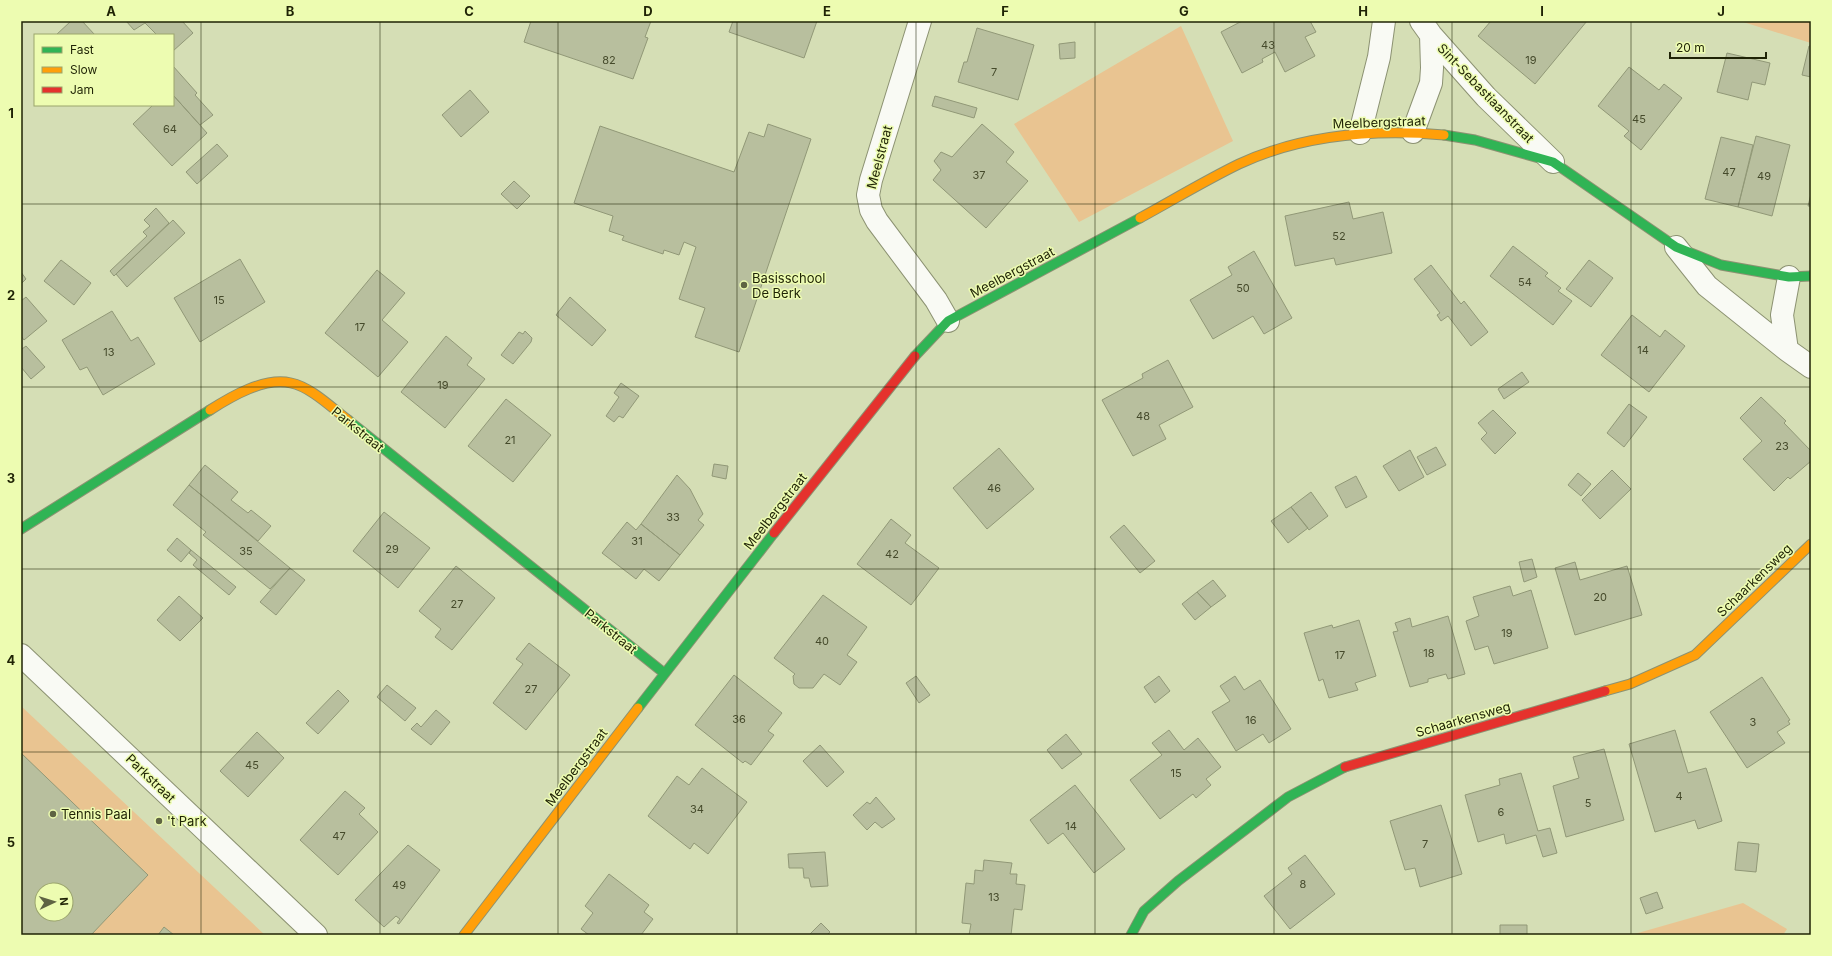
<svg xmlns="http://www.w3.org/2000/svg" width="1832" height="956" viewBox="0 0 1832 956" font-family="Inter,sans-serif">
  <rect width="100%" height="100%" fill="#d5deb5"/>
  <path fill="#e9c491" fill-rule="evenodd" d="M1740,21H1811V43Z
    M1181,26L1233,141L1079,222L1014,124Z
    M21,706L265,935H21ZM42,890H66V914H42Z
    M1743,903L1787,929L1783,935H1631Z"/>
  <path fill="#b8bf9e" stroke="#919877" fill-rule="evenodd" d="M71,21H82L95,35H56Z
    M126,21H182L193,33L173,51V35H157L145,23L134,30Z
    M531,21H651L645,37L648,38L633,79L524,42Z
    M733,21H817L804,58L729,32Z
    M1242,21H1310L1316,32L1305,37L1315,56L1285,72L1275,52L1262,59L1263,62L1242,73L1221,32Z
    M1491,21H1587L1535,84L1478,36Z
    M977,28L1034,45L1018,100L958,82L964,62H967Z
    M1075,42V58L1060,59L1059,44Z
    M1809,46H1811V77L1802,75Z
    M1727,53L1770,63L1765,85L1752,82L1748,100L1717,92Z
    M173,66L197,93L195,95L213,115L200,125L173,95Z
    M1629,67L1659,90L1664,84L1682,98L1641,150L1624,136L1629,131L1598,106Z
    M470,90L489,112L461,137L442,115Z
    M173,95L207,133L172,166L133,124L153,105H173Z
    M935,96L977,108L974,118L932,106Z
    M768,124L811,139L739,352L695,337L705,308L679,299L696,247L684,242L679,255L664,250L663,254L622,240L624,236L609,231L613,216L574,203L600,126L734,172L749,132L764,137Z
    M982,124L1014,152L1006,162L1028,181L986,228L933,180L941,170L934,161L941,152L952,157Z
    M1756,136L1790,145L1772,216L1738,207Z
    M1721,137L1753,145L1738,207L1705,199Z
    M217,144L228,156L197,184L186,172Z
    M514,181L530,196L517,209L501,194Z
    M1811,194V206H1808Z
    M1349,202L1353,219L1383,212L1392,253L1336,265L1334,258L1295,266L1285,216Z
    M156,208L169,223L114,276L110,271L147,236L143,232L150,226L144,220Z
    M173,220L185,233L127,287L116,274Z
    M1513,246L1548,273L1545,276L1561,288L1558,291L1572,301L1553,325L1490,276Z
    M1254,251L1292,318L1264,334L1253,316L1213,339L1190,300L1232,275L1228,267Z
    M240,259L265,302L200,342L174,298Z
    M61,260L91,283L74,305L44,281Z
    M1589,260L1613,278L1591,307L1566,289Z
    M1431,265L1461,304L1464,301L1488,332L1471,346L1448,316L1441,321L1437,315L1440,313L1414,279Z
    M377,270L405,293L382,320L408,342L378,377L325,333Z
    M21,272L26,279L21,284Z
    M26,297L47,321L24,340L21,336V301Z
    M570,297L606,330L592,346L556,315Z
    M112,311L131,341L138,337L155,364L103,395L87,367L80,370L62,340Z
    M1632,315L1660,337L1665,330L1685,346L1649,392L1601,355Z
    M525,331L532,338L531,342L513,364L501,355L519,332L523,334Z
    M446,336L472,358L467,365L485,379L445,428L401,392Z
    M26,346L45,367L31,379L21,367V347L22,349Z
    M1168,360L1193,407L1159,425L1166,439L1133,456L1102,400L1143,378L1142,374Z
    M1522,372L1529,382L1504,399L1498,389Z
    M621,383L639,396L623,418L619,416L614,422L606,416L619,397L614,393Z
    M1761,397L1786,421L1784,423L1811,451V461L1790,479L1788,477L1774,491L1743,459L1762,441L1740,418Z
    M506,399L551,435L513,482L468,446Z
    M1629,404L1647,417L1624,447L1607,433Z
    M1493,410L1516,433L1495,454L1481,439L1487,433L1478,423Z
    M1436,447L1446,465L1427,475L1417,457Z
    M999,448L1034,489L987,529L953,488Z
    M1410,450L1424,477L1399,491L1383,466Z
    M714,464L728,466L726,479L712,476Z
    M205,465L238,492L231,500L248,513L251,510L271,526L258,541L189,485Z
    M1612,470L1631,489L1600,519L1582,500Z
    M1578,473L1591,484L1581,496L1568,485Z
    M677,475L690,489L703,514L698,520L704,525L680,555L641,524Z
    M1356,476L1367,497L1346,508L1335,487Z
    M189,485L290,568L270,589L203,535L206,532L173,505Z
    M1311,492L1328,516L1309,530L1291,507Z
    M1291,507L1308,528L1288,543L1271,521Z
    M384,512L430,548L398,588L353,551Z
    M891,519L911,535L905,543L939,568L911,605L857,564Z
    M627,522L636,530L641,524L680,555L659,581L644,569L636,579L602,553Z
    M1124,525L1155,561L1140,573L1110,537Z
    M177,538L191,550L181,562L167,550Z
    M191,550L236,587L229,595L193,565L197,560L189,553Z
    M1532,559L1537,577L1524,582L1519,562Z
    M1575,562L1580,580L1627,566L1642,615L1575,635L1555,568Z
    M456,566L495,598L452,650L435,637L441,629L419,611Z
    M290,568L305,580L276,615L260,602Z
    M1213,580L1226,596L1211,607L1197,592Z
    M1510,586L1513,596L1531,590L1548,648L1494,664L1488,646L1475,650L1466,621L1479,616L1473,597Z
    M1197,592L1211,607L1195,620L1182,604Z
    M823,595L867,627L847,655L857,662L840,685L824,674L813,688H799L794,684L793,676L795,674L774,658Z
    M179,596L203,618L180,641L157,620Z
    M1448,616L1465,674L1448,679L1446,674L1428,679V682L1410,687L1393,632L1398,631L1395,623L1410,618L1412,627Z
    M1359,620L1376,676L1355,683L1358,690L1329,698L1323,679L1319,681L1304,633L1332,625L1333,628Z
    M529,643L570,675L526,730L493,703L523,664L516,659Z
    M734,675L782,713L768,731L774,735L751,765L745,761L743,763L695,725Z
    M916,676L930,695L919,703L906,683Z
    M1159,676L1170,691L1155,703L1144,687Z
    M1235,676L1244,690L1260,680L1291,729L1269,743L1263,734L1236,751L1212,712L1230,701L1220,686Z
    M1762,677L1790,720L1788,721L1790,724L1777,732L1785,743L1747,768L1710,712Z
    M387,685L416,708L405,721L377,697Z
    M338,690L349,701L318,734L306,723Z
    M436,710L450,722L431,745L411,729L417,723L421,727Z
    M1169,730L1184,750L1198,738L1221,767L1206,779L1211,785L1196,798L1193,794L1160,819L1130,780L1162,755L1152,743Z
    M1675,730L1688,773L1706,768L1722,821L1698,829L1695,820L1655,832L1629,744Z
    M257,732L284,758L248,797L220,771Z
    M1066,734L1082,754L1062,769L1047,750Z
    M820,745L844,772L827,787L803,761Z
    M1604,749L1624,820L1566,837L1553,786L1579,778L1573,757Z
    M21,753L148,875L91,935H21ZM42,890H66V914H42Z
    M702,768L747,802L708,854L694,843L690,849L648,816L677,776L689,785Z
    M1521,773L1538,831L1550,828L1557,853L1543,857L1536,835L1506,844L1504,834L1478,842L1465,795L1500,785L1499,779Z
    M1075,785L1125,849L1094,873L1063,833L1048,844L1030,820Z
    M345,791L365,808L359,814L378,832L338,875L300,840Z
    M876,797L895,819L882,828L875,822L867,830L853,815L867,802L870,804Z
    M1441,805L1462,874L1420,887L1415,868L1405,870L1390,821Z
    M1738,842L1759,844L1756,872L1735,870Z
    M408,845L440,870L399,924L397,923L400,919L396,916L384,927L355,900Z
    M825,852L828,886L811,887L809,878H804L803,868H789L788,854Z
    M1305,855L1335,894L1290,929L1264,896L1292,874L1288,868Z
    M984,860L1012,863L1010,874H1017L1016,884L1025,885L1022,910L1014,909L1011,935H969L971,924L962,923L966,883L974,884L975,870L983,871Z
    M609,874L649,905L644,912L653,919L641,935H589L581,929L593,913L585,906Z
    M1657,892L1663,908L1646,914L1640,898Z
    M821,923L830,932L827,935H809Z
    M1500,925H1527V935H1500Z
    M164,927L174,935H158Z"/>
  <g fill="none" stroke-linecap="round" stroke-linejoin="round">
    <g stroke="#8c9272" stroke-width="24">
      <path id="street" d="M920,21L871,180L868,195L871,210L877,221L936,300L948,321
        M1421,21L1431,35L1486,97L1553,162
        M1413,132L1431,83L1432,68L1431,35
        M1360,133L1379,57L1384,21
        M1676,247L1707,286L1787,350L1811,367
        M1787,350L1782,315L1789,277
        M21,655L316,935"/>
    </g>
    <g stroke="#8c9272" stroke-width="11">
      <path id="fast" d="M1444,135L1475,140L1553,162L1676,247L1721,265L1789,277L1811,276
        M915,356L948,321L1140,218
        M348,420L664,673
        M21,529L210,410
        M638,708L774,533
        M1131,935L1144,911L1178,881L1288,797L1345,767"/>
    </g>
    <g stroke="#8c9272" stroke-width="11">
      <path id="slow" d="M1140,218C1173,200 1206,180 1239,164C1304,134 1374,129 1444,135
        M210,410C232,396 264,377 291,383C311,387 332,408 348,420
        M1605,691L1630,684L1695,655L1811,544
        M464,935L638,708"/>
    </g>
    <g stroke="#8c9272" stroke-width="11">
      <path id="jam" d="M774,533L915,356
        M1345,767L1605,691"/>
    </g>
    <use href="#street" stroke="#f9faf4" stroke-width="22"/>
    <use href="#fast" stroke="#30b455" stroke-width="9"/>
    <use href="#slow" stroke="#ff9f0a" stroke-width="9"/>
    <use href="#jam" stroke="#e5322d" stroke-width="9"/>
  </g>
  <path fill="none" stroke="#1f2305" stroke-width="1" stroke-opacity="0.55" d="M201,21V935M380,21V935M558,21V935M737,21V935M916,21V935M1095,21V935M1274,21V935M1452,21V935M1631,21V935M21,204H1811M21,387H1811M21,569H1811M21,752H1811"/>
  <g fill="#5f6443" stroke="#edfcb1" stroke-width="1.5">
    <circle cx="744" cy="285" r="4"/>
    <circle cx="53" cy="814" r="4"/>
    <circle cx="159" cy="821" r="4"/>
  </g>
  <g text-anchor="middle" stroke-width="3" stroke-linejoin="round" paint-order="stroke">
    <g font-size="11" fill="#454a2b">
      <text x="1268" y="49">43</text>
      <text x="609" y="64">82</text>
      <text x="1531" y="64">19</text>
      <text x="994" y="76">7</text>
      <text x="1639" y="123">45</text>
      <text x="170" y="133">64</text>
      <text x="1729" y="176">47</text>
      <text x="979" y="179">37</text>
      <text x="1764" y="180">49</text>
      <text x="1339" y="240">52</text>
      <text x="1525" y="286">54</text>
      <text x="1243" y="292">50</text>
      <text x="219" y="304">15</text>
      <text x="360" y="331">17</text>
      <text x="1643" y="354">14</text>
      <text x="109" y="356">13</text>
      <text x="443" y="389">19</text>
      <text x="1143" y="420">48</text>
      <text x="510" y="444">21</text>
      <text x="1782" y="450">23</text>
      <text x="994" y="492">46</text>
      <text x="673" y="521">33</text>
      <text x="637" y="545">31</text>
      <text x="392" y="553">29</text>
      <text x="246" y="555">35</text>
      <text x="892" y="558">42</text>
      <text x="1600" y="601">20</text>
      <text x="457" y="608">27</text>
      <text x="1507" y="637">19</text>
      <text x="822" y="645">40</text>
      <text x="1429" y="657">18</text>
      <text x="1340" y="659">17</text>
      <text x="531" y="693">27</text>
      <text x="739" y="723">36</text>
      <text x="1251" y="724">16</text>
      <text x="1753" y="726">3</text>
      <text x="252" y="769">45</text>
      <text x="1176" y="777">15</text>
      <text x="1679" y="800">4</text>
      <text x="1588" y="807">5</text>
      <text x="697" y="813">34</text>
      <text x="1501" y="816">6</text>
      <text x="1071" y="830">14</text>
      <text x="339" y="840">47</text>
      <text x="1425" y="848">7</text>
      <text x="1303" y="888">8</text>
      <text x="399" y="889">49</text>
      <text x="994" y="901">13</text>
    </g>
    <g font-size="13" fill="#1f2305" stroke="#edfcb1">
      <text transform="translate(1486 93) rotate(46)" y="5">Sint-Sebastiaanstraat</text>
      <text transform="translate(1379 122) rotate(-2)" y="5">Meelbergstraat</text>
      <text transform="translate(879 157) rotate(-75)" y="5">Meelstraat</text>
      <text transform="translate(1012 272) rotate(-28)" y="5">Meelbergstraat</text>
      <text transform="translate(358 429) rotate(39)" y="5">Parkstraat</text>
      <text transform="translate(775 511) rotate(-52)" y="5">Meelbergstraat</text>
      <text transform="translate(1754 580) rotate(-44)" y="5">Schaarkensweg</text>
      <text transform="translate(611 631) rotate(39)" y="5">Parkstraat</text>
      <text transform="translate(1463 719) rotate(-16)" y="5">Schaarkensweg</text>
      <text transform="translate(576 767) rotate(-53)" y="5">Meelbergstraat</text>
      <text transform="translate(151 778) rotate(44)" y="5">Parkstraat</text>
    </g>
    <g font-size="13" fill="#1f2305" stroke="#edfcb1" text-anchor="start">
      <text x="752" y="283">Basisschool<tspan x="752" dy="15">De Berk</tspan></text>
      <text x="61" y="819">Tennis Paal</text>
      <text x="167" y="826">'t Park</text>
    </g>
  </g>
  <rect width="1832" height="956" fill="none" stroke="#edfcb1" stroke-width="44"/>
  <rect x="34" y="34" width="140" height="72" fill="#edfcb1" stroke="#9ba56c"/>
  <rect x="42" y="47" width="20" height="6" fill="#30b455" stroke="#9ba56c"/>
  <text x="70" y="54" font-size="12" fill="#1f2305">Fast</text>
  <rect x="42" y="67" width="20" height="6" fill="#ff9f0a" stroke="#9ba56c"/>
  <text x="70" y="74" font-size="12" fill="#1f2305">Slow</text>
  <rect x="42" y="87" width="20" height="6" fill="#e5322d" stroke="#9ba56c"/>
  <text x="70" y="94" font-size="12" fill="#1f2305">Jam</text>
  <g transform="translate(54 902) rotate(86)"><circle r="19" fill="#edfcb1" stroke="#9ba56c"/>
  <path d="M0-3L7 15L0 10L-7 15Z" fill="#5f6443"/>
  <text y="-6" font-size="11" font-weight="bold" text-anchor="middle" fill="#1f2305">N</text>
  </g>
  <path d="M1670 52v6h96v-6" fill="none" stroke="#1f2305" stroke-width="2"/>
  <text x="1676" y="52" font-size="12" fill="#1f2305" stroke="#edfcb1" stroke-width="3" paint-order="stroke">20 m</text>
  <rect x="22" y="22" width="1788" height="912" fill="none" stroke="#1f2305" stroke-width="1.5"/>
  <g font-size="13" text-anchor="middle" font-weight="bold" fill="#1f2305">
    <text x="111" y="16">A</text>
    <text x="290" y="16">B</text>
    <text x="469" y="16">C</text>
    <text x="648" y="16">D</text>
    <text x="827" y="16">E</text>
    <text x="1005" y="16">F</text>
    <text x="1184" y="16">G</text>
    <text x="1363" y="16">H</text>
    <text x="1542" y="16">I</text>
    <text x="1721" y="16">J</text>
    <text x="11" y="118">1</text>
    <text x="11" y="300">2</text>
    <text x="11" y="483">3</text>
    <text x="11" y="665">4</text>
    <text x="11" y="847">5</text>
  </g>
</svg>
